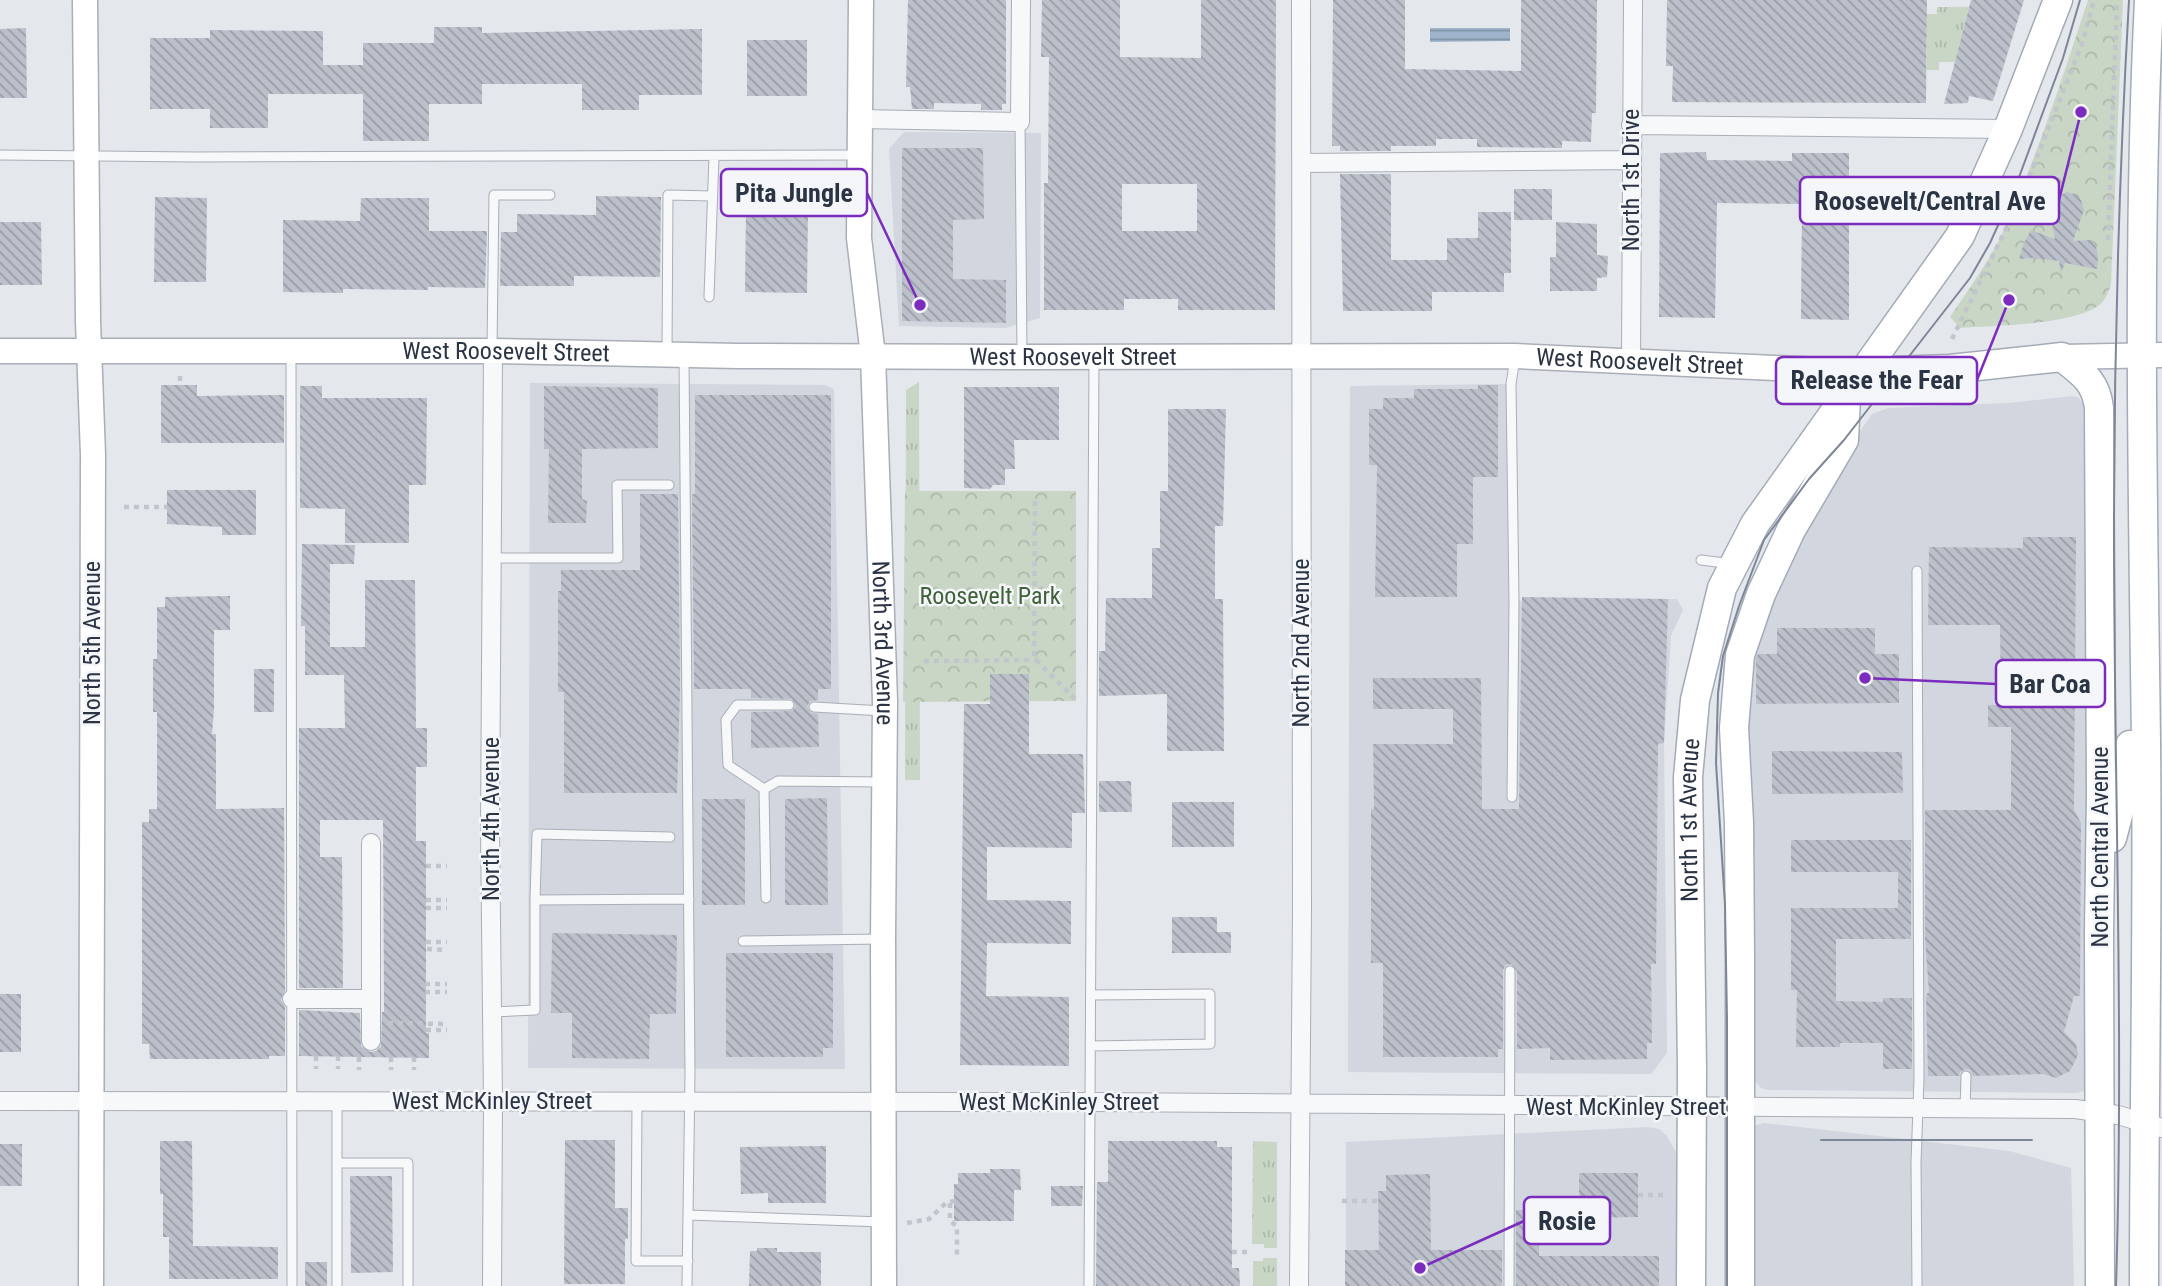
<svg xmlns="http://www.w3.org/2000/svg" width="2162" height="1286" viewBox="0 0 2162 1286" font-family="'Roboto Condensed',sans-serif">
  <defs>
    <pattern id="grass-tufts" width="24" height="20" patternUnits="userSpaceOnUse" patternTransform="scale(1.75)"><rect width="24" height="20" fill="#c9d6c5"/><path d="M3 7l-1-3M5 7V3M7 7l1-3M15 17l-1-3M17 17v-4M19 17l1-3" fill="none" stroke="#adb8ab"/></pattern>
    <pattern id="park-crowns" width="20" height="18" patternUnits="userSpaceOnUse" patternTransform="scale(1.75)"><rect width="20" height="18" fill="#c9d6c5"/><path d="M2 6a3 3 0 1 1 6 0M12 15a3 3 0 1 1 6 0" fill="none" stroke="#adb8ab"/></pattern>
    <pattern id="water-rules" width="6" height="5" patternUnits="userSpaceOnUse" patternTransform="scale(1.75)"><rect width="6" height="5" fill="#9fb4cc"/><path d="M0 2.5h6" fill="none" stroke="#8293a7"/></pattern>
    <pattern id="building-back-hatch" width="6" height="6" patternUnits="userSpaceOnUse" patternTransform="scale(1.75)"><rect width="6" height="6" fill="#bbc0ca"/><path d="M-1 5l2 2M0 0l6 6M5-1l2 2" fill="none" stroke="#989da6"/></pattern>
  </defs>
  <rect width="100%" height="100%" fill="#e4e7ec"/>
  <path fill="#d2d6de" d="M904,132L1041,133L1040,318L1005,328L899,326L889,149Z
    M530,383L825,385L834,389L845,1069L528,1068Z
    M1511,384L1514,601L1677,599L1683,610L1671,636L1664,743L1667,1053L1651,1074L1348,1072L1350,386Z
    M2073,396L2079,398L2089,411L2086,1090L2077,1093L1769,1090L1761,1088L1752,1077L1749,1064V676L1769,597L1848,448L1872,414L1888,408L2008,403Z
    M1764,1123L2009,1151L2071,1168L2074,1286H1751L1753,1126Z
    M1648,1127L1659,1129L1667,1136L1677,1154L1676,1286H1346V1142Z"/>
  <path fill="url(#grass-tufts)" d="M1937,7H1969L1955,62H1939V70H1927V14H1937Z
    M919,382L920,780H905L906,390Z
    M1253,1141L1277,1142V1248H1264V1244H1252Z
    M1263,1258H1277V1286H1253V1261H1263Z"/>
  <path fill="url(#park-crowns)" d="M2088,0H2123L2111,285C2109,290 2107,296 2104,300C2085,326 1992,325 1960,328L1950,317C1970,288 1991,258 2006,226C2038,153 2063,76 2088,0Z
    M905,491H1076V701L903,702Z"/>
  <path fill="url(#water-rules)" d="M1430,28H1510V41L1430,42Z"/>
  <path fill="url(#building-back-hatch)" fill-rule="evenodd" d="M908,0H1006V104H1002V110H981V104L934,103V109H912L910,87H906Z
    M1042,0H1120V57L1201,58V0H1276L1275,310H1178V299H1124V310H1044V183H1048L1049,57H1041ZM1122,184H1197V231H1122Z
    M1333,0H1405V69L1521,71V0H1597L1596,113H1592L1591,142L1562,141V148L1477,147V139H1436V146H1391V151H1340V146H1332Z
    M1667,0H1927L1926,103L1672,102L1673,66H1666Z
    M1971,0H2024L1993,101L1969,96L1968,103L1944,104Z
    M434,27H482V33L702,29V95H639V110H582V84H482V104H429V141H363V94H268V128H210V109H150V38H210V30L323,31V65H363V43H434Z
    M26,28L27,98H0V29Z
    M747,40H807V96H747Z
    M902,148H983L984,219L953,220V279L1006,280V323L902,321Z
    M1706,152L1707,160L1792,161V153H1849V320L1801,319L1802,204L1717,203L1715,318L1659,317L1660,153Z
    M1340,174H1391V260H1447V238H1478V212H1511V273H1504V292H1432V311H1343Z
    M1514,189H1552V220H1514Z
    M2067,192L2075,195L2081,200L2084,210L2073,241L2091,240L2096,247L2098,257L2097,269L2065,263L2061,273L2059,261L2034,258L2019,259L2024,243L2031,230L2055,239L2049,208L2052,199Z
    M596,196L661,197L660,277L574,276V286H500L501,232H517V214L596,215Z
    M155,197L207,198L206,282H154Z
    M361,198H429V231H487L485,288L428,287V290L343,289V293L283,292V220L360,221Z
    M746,210H808L807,293L745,292Z
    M0,222H41L42,285H0Z
    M1556,222L1597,224V255L1608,256L1607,277L1597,278V291H1550V257H1556Z
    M161,385H197V396L284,395V443H161Z
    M1478,385H1498V477H1473V544H1457V597H1375L1377,465H1369V409H1383V398H1414V389H1478Z
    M300,386H322V398H427L426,485H409V543H345V509L300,508Z
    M544,386L658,388V448L582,449V499L587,501L586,523H548L549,449H544Z
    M964,387H1059V440H1014L1015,469H1005V485H993L990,489L964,488Z
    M695,395H831V689H818V700L810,701L807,707L811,713L818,714L819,747L751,748V712L792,711L796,706L792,699L751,698V689H694L692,494H695Z
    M1168,409H1226L1223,526H1215V599H1223L1224,751H1167V694L1099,696V651H1105L1106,598H1152V548H1160V491H1168Z
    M167,490H256V535H222V527L167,524Z
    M640,494H678L680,689L677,793H564V692H558V591H561V570H640Z
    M2023,537H2076L2074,810L2081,823L2080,996H2074L2064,1032L2076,1044L2078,1055L2070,1071L2056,1078L2043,1074L1973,1076L1970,1070L1966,1069L1960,1072L1959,1076H1928L1926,998L1927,993H1929L1925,939V810H2011V727H1988V705H2001L2000,625H1928L1929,547L2023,548Z
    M302,544L355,545L354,564H330V647H365V580H415L416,728H427V767H416V841H426V1033H429V1058L299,1056V1010L360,1013L361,1046L370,1052L376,1051L381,1046L382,1012H384L383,820H320V857H342L343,988H299V728H345L344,675H305V626H301Z
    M230,596V630H214V709L212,734H216V809L284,808L285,991L281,1000L285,1007V1056H269V1059H150L149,1044H142V822H149V809H157V712H153V659H157V607H165V597Z
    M1522,597L1668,599L1664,743L1658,744L1656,964H1651L1652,1043H1647V1059L1550,1060V1048L1517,1049V971L1511,964L1506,965L1503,970V1049H1498V1057H1383V963H1371V809H1374L1373,744H1453V709H1373V678H1481L1482,809H1519Z
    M1777,628H1875V654H1899V703L1756,704V658L1758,654H1777Z
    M254,669H274V712H254Z
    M990,674H1029V754H1083L1085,813H1072V848L987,847V900L1071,901V944L987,943L986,996L1069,997V1066L960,1065L964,704H990Z
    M1772,751L1902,752L1903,793L1772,794Z
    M1099,781H1131L1132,812H1099Z
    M827,798L828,905H785V799Z
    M702,799H745V905H702Z
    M1172,802H1234V847H1172Z
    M1791,840H1911V939H1836V1001L1883,1002V998H1912V1069H1883V1043H1840V1047H1796L1797,990H1791V908H1898V872H1791Z
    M1172,917H1217V932H1231V953H1172Z
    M552,933L677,935L676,1014H650L649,1059L572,1058V1013H551Z
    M726,953H833V1048H823V1057H726Z
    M0,994H21V1052H0Z
    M565,1140H615V1208H628V1239H625V1284H564Z
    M160,1141H192L193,1246L278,1247V1279H169V1237H163V1194H160Z
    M1108,1141H1217V1147H1232V1268H1239L1240,1286H1096L1097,1182H1108Z
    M0,1144H22V1186H0Z
    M826,1146V1203H768V1193L741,1194L740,1147Z
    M990,1169H1020L1021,1190H1014V1221H954V1184H958V1173H990Z
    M1579,1173H1638V1217L1579,1218Z
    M1430,1174L1431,1250H1502V1286H1345V1250H1379L1378,1191H1386V1175Z
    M350,1176H392L393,1272L351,1273Z
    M1051,1186H1083L1082,1206H1051Z
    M1516,1210H1540L1539,1256H1659V1286H1516Z
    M757,1248H777V1252H821V1286H749L750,1251H757Z
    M305,1262H327V1286H305Z"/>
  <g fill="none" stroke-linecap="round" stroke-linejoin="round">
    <g stroke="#a9aeb7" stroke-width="11">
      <path id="lane" d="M1020,122L1022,355
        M0,155L196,157L858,155
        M709,297L714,156
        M492,349L494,195H550
        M667,353L668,195L712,196
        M291,354L292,1286
        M684,357L690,1073L687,1286
        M492,558H618L617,485H669
        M1701,560L1732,564
        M1917,571L1919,1079L1916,1162L1917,1286
        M814,707L883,711
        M764,789L728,765L726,720L737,705H789
        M1512,797L1514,601L1511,384L1515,358
        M766,898L764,789L778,781L883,782
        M535,900L537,834L670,837
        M743,941L881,939
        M493,1012L535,1010V900L689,899
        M1091,1046L1210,1044V994L1091,995
        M637,1101L636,1261H688
        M1965,1109L1966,1076
        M337,1163H408V1286
        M688,1215L883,1222
        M337,1286V1101
        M1089,1286L1094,358
        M1509,1286L1510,971"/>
    </g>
    <g stroke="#a9aeb7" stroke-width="20">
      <path id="street" d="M860,119L1020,122L1021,0
        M1631,125L2008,129
        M1302,163L1631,160
        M1631,360L1633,0
        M371,843V1041
        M292,999H371
        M0,1101L1090,1102L2075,1109L2118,1115L2162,1128
        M492,1286L493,1101L490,830L493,351
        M1299,1286L1302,910L1301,0"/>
    </g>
    <g stroke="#a9aeb7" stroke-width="27">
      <g id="secondary">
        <path d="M85,0L88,321L93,455L91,1286"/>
        <path id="s1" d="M861,0L859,238L873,356L885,701L883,939L884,1286"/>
        <path id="s2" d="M0,351H493L738,356L1022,357L1515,356L1862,372"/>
        <path d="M2062,357L2162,355"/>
      </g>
    </g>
    <g stroke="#a3abb8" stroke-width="31">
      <g id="primary">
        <path d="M1862,372L1950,369L2062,357C2082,373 2096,381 2099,408L2101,795L2099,931L2100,1286"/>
        <path d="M2112,838L2129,774L2130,745"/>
        <path id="s3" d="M1691,1286L1692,1068L1688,777L1695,700L1722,588L1755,524L1960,236L2008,129L2058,0"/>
        <path d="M1740,1286V957L1739,823L1734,728L1740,655L1761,594L1791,530L1844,440L1846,397"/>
        <path d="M2144,1286C2144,1105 2148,924 2146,743C2143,496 2137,247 2149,0"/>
      </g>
    </g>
    <path stroke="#c2c5cb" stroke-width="4.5" stroke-dasharray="5 5" stroke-linecap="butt" d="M2108,240L2117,0
      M1952,339L2019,202L2082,44L2094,0
      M180,376V385
      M1035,501L1034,658L1076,700
      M124,507H167
      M924,661L1037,660
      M426,866H447
      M426,900H447
      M426,908H447
      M426,942H447
      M427,949L447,950
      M425,984H447
      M425,992H447
      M388,1023L447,1024
      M426,1030H447
      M316,1056V1069
      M338,1056V1069
      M359,1057V1070
      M391,1057V1070
      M414,1057V1070
      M1638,1195H1668
      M1342,1201H1378
      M950,1203V1221L957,1226V1259
      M907,1223L929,1219L946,1203L954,1201
      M1232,1252H1248"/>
    <use href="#lane" stroke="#f7f8fa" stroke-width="9"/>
    <use href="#street" stroke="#f7f8fa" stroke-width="18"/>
    <use href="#secondary" stroke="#fff" stroke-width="24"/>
    <use href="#primary" stroke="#fff" stroke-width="28"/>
    <path stroke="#7d8696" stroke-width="2" d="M1821,1140H2032
      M1727,1286V1020L1725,905L1716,763L1718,693L1723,656L1739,606L1764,540L1809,479L1844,440L1970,278L1990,243L2015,188L2063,58L2080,0
      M2116,1286C2124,1034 2114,782 2114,530C2114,353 2119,176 2129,0"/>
  </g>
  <g text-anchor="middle" stroke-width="5" stroke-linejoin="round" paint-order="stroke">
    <g font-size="24" fill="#2b3445" stroke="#f4f6f9">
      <text transform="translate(1631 180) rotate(-90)" y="8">North 1st Drive</text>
      <text dy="8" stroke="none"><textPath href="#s2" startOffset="506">West Roosevelt Street</textPath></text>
      <text dy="8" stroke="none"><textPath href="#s2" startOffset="1073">West Roosevelt Street</textPath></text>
      <text dy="8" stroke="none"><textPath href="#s2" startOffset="1640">West Roosevelt Street</textPath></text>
      <text transform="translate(92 643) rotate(-90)" y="8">North 5th Avenue</text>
      <text dy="8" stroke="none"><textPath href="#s1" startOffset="644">North 3rd Avenue</textPath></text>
      <text transform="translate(1301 643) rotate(-90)" y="8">North 2nd Avenue</text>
      <text transform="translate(491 819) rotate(-90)" y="8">North 4th Avenue</text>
      <text dy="8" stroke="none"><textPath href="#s3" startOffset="466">North 1st Avenue</textPath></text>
      <text transform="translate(2100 847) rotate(-90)" y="8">North Central Avenue</text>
      <text x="492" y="1109">West McKinley Street</text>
      <text x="1059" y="1110">West McKinley Street</text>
      <text x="1626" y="1115">West McKinley Street</text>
    </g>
    <g font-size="24" fill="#3f6138" stroke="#f4f6f9">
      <text x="990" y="604">Roosevelt Park</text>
    </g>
  </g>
  <path fill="none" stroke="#7b2cbf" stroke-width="2.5" d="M920 305L867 193M2081 112L2059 200M2009 300L1977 380M1865 678L1996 684M1420 1268L1524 1221"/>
  <g fill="#7b2cbf" stroke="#f4f6f9" stroke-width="2.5">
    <circle cx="920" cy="305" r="7"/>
    <circle cx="2081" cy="112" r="7"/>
    <circle cx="2009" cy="300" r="7"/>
    <circle cx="1865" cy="678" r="7"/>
    <circle cx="1420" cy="1268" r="7"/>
  </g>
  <g fill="#f4f6f9" stroke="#7b2cbf" stroke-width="2.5">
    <rect x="721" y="169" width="146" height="47" rx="7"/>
    <rect x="1800" y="177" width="259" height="47" rx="7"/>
    <rect x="1776" y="357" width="201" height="47" rx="7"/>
    <rect x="1996" y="660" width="109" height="47" rx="7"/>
    <rect x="1524" y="1197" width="86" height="47" rx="7"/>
  </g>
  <g font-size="26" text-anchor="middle" font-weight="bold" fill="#2b3445">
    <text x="794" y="202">Pita Jungle</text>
    <text x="1930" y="210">Roosevelt/Central Ave</text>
    <text x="1877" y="389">Release the Fear</text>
    <text x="2050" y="693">Bar Coa</text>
    <text x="1567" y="1230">Rosie</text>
  </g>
</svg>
